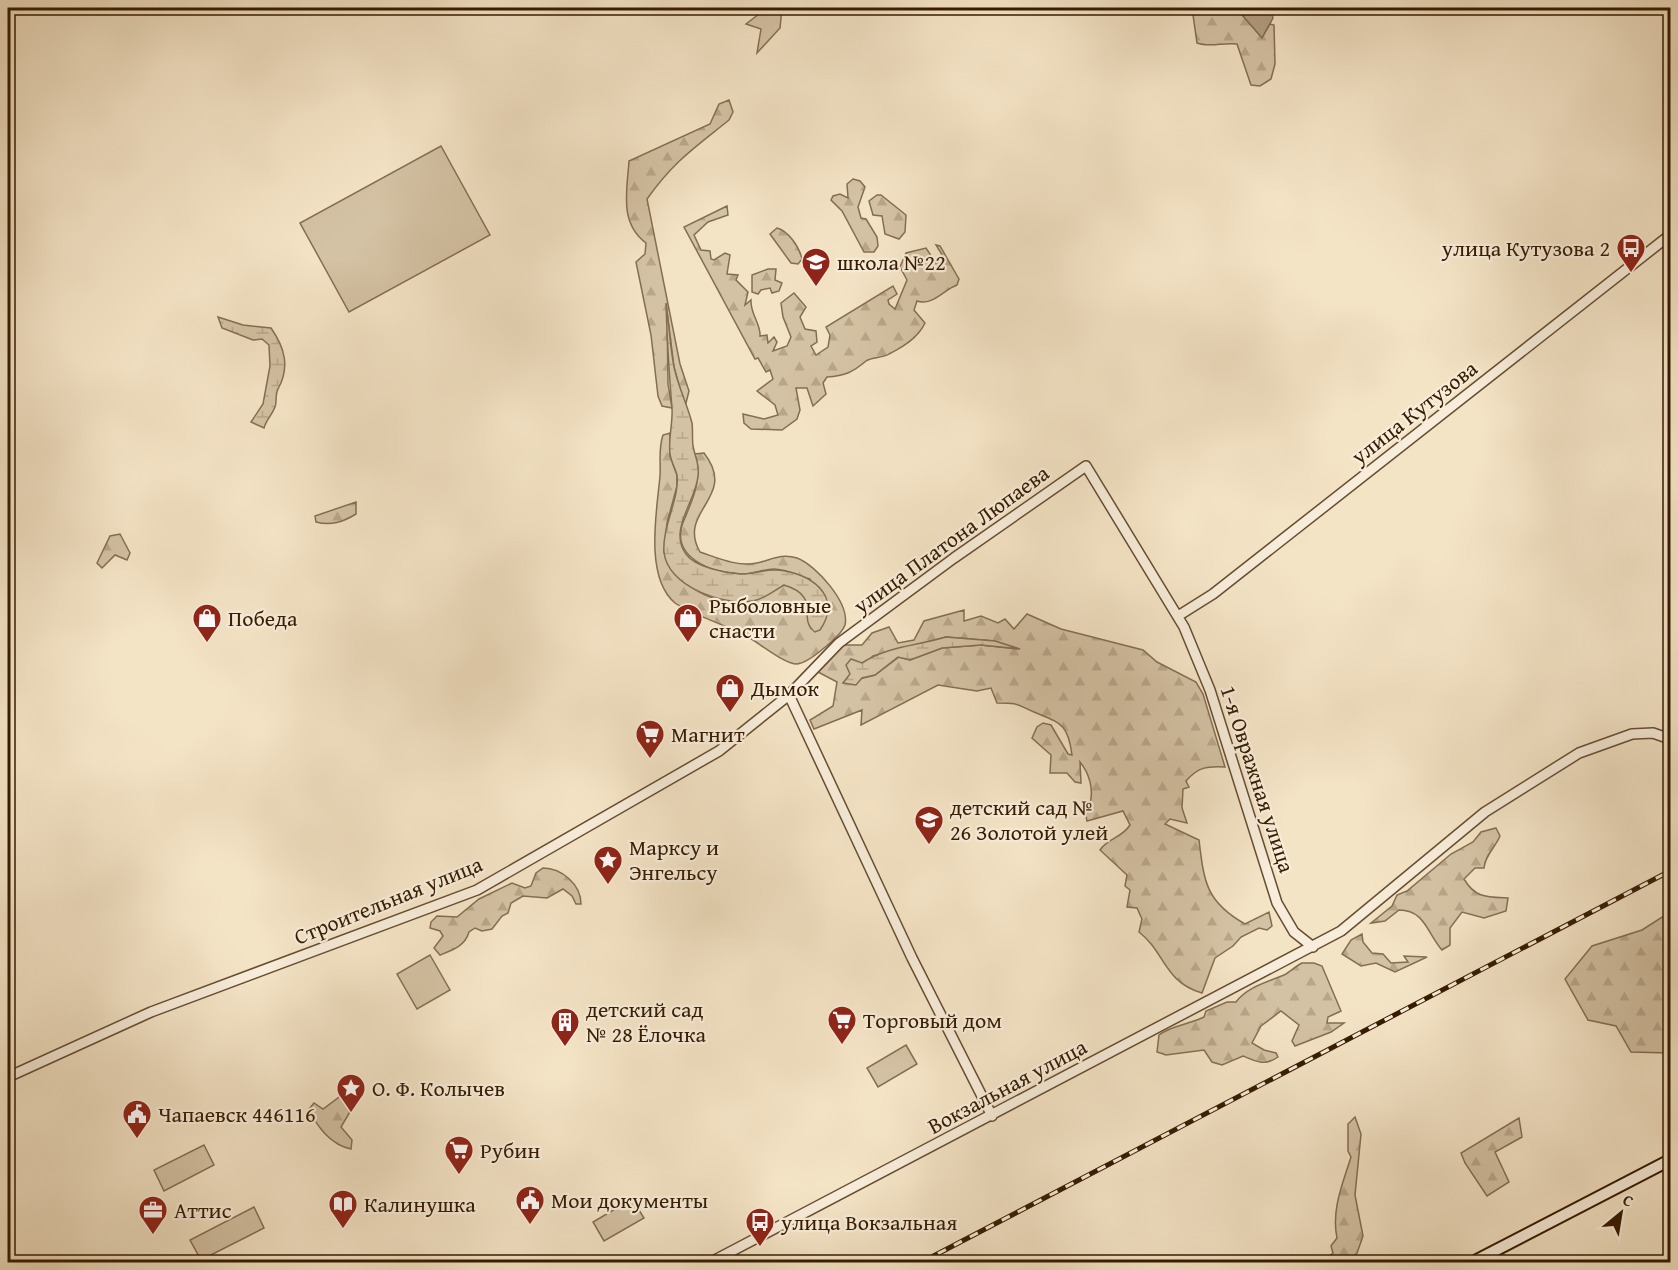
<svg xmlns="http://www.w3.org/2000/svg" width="1678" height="1270" viewBox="0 0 1678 1270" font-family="'Gentium Book Plus',serif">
  <defs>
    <pattern id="forest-firs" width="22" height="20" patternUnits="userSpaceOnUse" patternTransform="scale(1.5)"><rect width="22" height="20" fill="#d4c2a4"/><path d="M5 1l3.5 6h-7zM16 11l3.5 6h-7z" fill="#b7a68b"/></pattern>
    <pattern id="wetland-marsh" width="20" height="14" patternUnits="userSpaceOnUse" patternTransform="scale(1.5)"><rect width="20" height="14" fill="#d4c2a4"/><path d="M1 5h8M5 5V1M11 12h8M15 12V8" fill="none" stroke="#b7a68b"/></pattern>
  </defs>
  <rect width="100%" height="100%" fill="#f4e4c6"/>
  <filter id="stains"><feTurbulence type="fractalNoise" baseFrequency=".00333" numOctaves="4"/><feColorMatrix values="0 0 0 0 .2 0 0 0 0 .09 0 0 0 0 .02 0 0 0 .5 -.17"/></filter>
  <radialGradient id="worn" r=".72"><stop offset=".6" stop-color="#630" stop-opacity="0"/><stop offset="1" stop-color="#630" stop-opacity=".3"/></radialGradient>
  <path fill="#d4c2a4" stroke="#846e52" stroke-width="1.5" d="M763,8H782L780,28L757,53L761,29L746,24L763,11Z
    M441,146L490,235L349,312L300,223Z
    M430,955L450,990L417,1009L397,974Z
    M906,1045L917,1064L878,1087L867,1068Z
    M204,1145L214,1165L164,1191L154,1170Z
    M632,1199L644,1218L604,1241L593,1222Z
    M254,1207L264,1228L201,1260L190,1240Z"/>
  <path fill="url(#forest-firs)" stroke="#846e52" stroke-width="1.5" fill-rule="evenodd" d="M1192,8H1236L1262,37L1270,24L1274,25L1275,64L1271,79L1260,86L1251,85L1237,44C1223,42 1210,48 1197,43Z
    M729,100L733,112L729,120C693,149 674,161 647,199L680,364L689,391L685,407L674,367L667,311L668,384L672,408L662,406L658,396L651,335L636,262L645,254L646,243C619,223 627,191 629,161L710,124L719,104Z
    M853,179L860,181L865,187L858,207L861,218L866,219L877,237L878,246L874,252H864L842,211L831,200L833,196L840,194L848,198L847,184Z
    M877,195H881L906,215L905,232L899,239L885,234L882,216L873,215L869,201Z
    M727,206L728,215L708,222L694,235L701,250L710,251L711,259L714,260L725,253L730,255L727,274L738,275L736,280L748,292L745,305L751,300C750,314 761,324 760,336L767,335L768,343L774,337L777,342L773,351L787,346L791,337L783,317L781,303L794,293L806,307L800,317L805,329L816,331L817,342L811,346L816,355L828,347L830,335L826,327L893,286L897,294L888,300L889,304L895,309L907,280L900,267L906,253L926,248L936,263L944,258L936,245L940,246L959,279L957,285C943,290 933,306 917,301L914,310L925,323C918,338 903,347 889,354C883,358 872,357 866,361C853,372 845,376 827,377L823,383L826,394L813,406L807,388H796L800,410L797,419L782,430L751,429L744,423L743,414L764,419L778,415L775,405L757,391L773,379L770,370L766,372L758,358L755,359L684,227Z
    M777,228C788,231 799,246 802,259L798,264L791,263L770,234Z
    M768,269H776L775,280L782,283L779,291L772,293L770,288L761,290L758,294L752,292V275Z
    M670,433V456L677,475V486L667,523L664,553C672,563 680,579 690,586C703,596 722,603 738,602C757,601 787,571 803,594C810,605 806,618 811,629L810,579C799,576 786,569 774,569C764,569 753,574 742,574C712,574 668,557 684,520C693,499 703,477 695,454L704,453C739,498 676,510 700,552C718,558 737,567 757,563C771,560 781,553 797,558C816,565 850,603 845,625C842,634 831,642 824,648C817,654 806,663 797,664C784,664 758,642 745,635C729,627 687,612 675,603C644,577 657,510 660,476C661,461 658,450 663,435Z
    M356,502V514C343,522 331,526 316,522L315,516Z
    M120,534L130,553L127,560L115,555L102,568L97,563L110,536Z
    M964,610V621L981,616L998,623L1005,619L1014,629L1027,614L1061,629L1143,650L1157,662L1196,682L1203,694L1225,767C1207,766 1198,767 1186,781L1189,787L1183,789L1182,808L1187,823L1170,819L1165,824L1199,840C1204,882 1206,902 1245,924L1269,912L1272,926L1267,930L1259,928L1241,937L1233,946L1215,958L1202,993C1164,982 1165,952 1139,932L1142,919L1137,908L1127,907L1130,890L1125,886L1127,875L1100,850C1108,838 1122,838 1130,825L1123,811L1087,821C1085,813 1087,811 1090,803C1094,789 1089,773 1080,762L1081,783L1075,782L1067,773H1050L1051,755L1032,738L1037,727L1043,723L1051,725L1068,754L1072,755C1068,723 1060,723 1034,712C1015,704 1020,703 997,703L991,688L977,691L938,685L861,725L862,710L814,729L810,720L833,706L837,682L818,672L840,645H862L872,633L889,627L898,643L914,640L924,621ZM946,637L995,641L1018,649L981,645L942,648L910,660L899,657L875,675L843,683L873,656Z
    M1496,828L1500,836C1495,848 1485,855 1484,868H1475L1464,879C1475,898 1487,897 1508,898L1506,911L1484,918L1462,912L1450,928V945L1442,950C1427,933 1425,910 1399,910L1385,921L1371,923L1392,906L1397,895L1407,891L1451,854L1473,842L1481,832Z
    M543,868C561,868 581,884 581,904H576L572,896L563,889L547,898L523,896L511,903L508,913L502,916L492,929L482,931L475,928L469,932C465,946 453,950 440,955L434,948L443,936L440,931L430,928L431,922L437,916L457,917L479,899L512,883L525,888L531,886L536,873Z
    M1670,912V1053L1631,1052L1616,1026L1588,1020L1565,979L1592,946L1642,930Z
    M1362,934L1363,942L1372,953L1383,954L1391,963L1408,962L1404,956L1427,957L1395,972L1376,963L1361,966L1342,954L1351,940Z
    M1302,963H1314L1322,966L1341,1011L1328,1017L1327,1023H1344L1331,1032L1295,1046L1292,1041L1299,1025L1281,1011L1261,1026L1252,1043L1264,1050L1276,1053L1278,1057C1265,1066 1257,1062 1243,1056L1222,1065L1212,1062L1204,1050L1166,1055L1157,1052L1159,1035C1170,1026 1190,1024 1204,1017L1206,1011L1227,1002H1236C1248,986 1269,982 1286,974C1291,971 1296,966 1302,963Z
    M342,1095L349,1100L351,1110L341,1127L352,1140L351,1149C331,1145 317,1127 309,1109L314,1103L323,1109Z
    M1355,1117L1361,1134L1355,1195L1363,1236L1357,1253L1347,1262H1321L1333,1253L1331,1246L1337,1238C1331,1210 1343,1183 1351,1157L1348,1151V1124Z
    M1519,1118L1522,1137L1495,1152L1509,1182L1487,1196L1465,1163L1461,1153Z"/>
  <path fill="url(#wetland-marsh)" stroke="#846e52" stroke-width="1.5" d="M666,303C669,324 670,346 674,367C678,386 687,404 692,423C693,430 692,438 693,446C695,457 700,465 698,476C696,501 668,530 686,554C695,567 725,573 740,574C752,575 764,569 776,570C809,572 844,595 820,630L815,632C796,618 823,597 784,585C775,590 763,600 752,601C723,606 667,586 664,552C662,526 680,498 677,475C675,468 671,461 670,454C668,438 673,424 672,408C669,373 667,339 666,303Z
    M218,317L243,325L271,328C285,348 290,367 278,389C275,394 277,402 275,407C272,415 266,420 264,428L251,422L263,404L270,366L269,345L262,339L253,340L222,328Z
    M946,637L995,641L1020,649L981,645L942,648L910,660L898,657L875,675L862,678L856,685L843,683L850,674L846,665L851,659L862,663C888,646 917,646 946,637Z"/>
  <path fill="#b3a083" stroke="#816b4f" stroke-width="1.5" d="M1236,8H1270L1273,18L1262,38Z"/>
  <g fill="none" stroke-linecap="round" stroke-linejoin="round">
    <g stroke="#654d32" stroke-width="12">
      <path id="tertiary" d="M1178,616L1213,594L1670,235
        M789,695L912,958L992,1116
        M8,1077L151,1012L477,890L719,751L789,695L839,643L954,558L1086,466L1184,627L1210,690L1277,903L1294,932L1313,947
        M711,1262L1341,931L1485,812L1579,753L1632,734L1653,733L1670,739"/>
    </g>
    <g stroke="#351b00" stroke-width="14">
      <path id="secondary" d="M1473,1262L1670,1160"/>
    </g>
    <use href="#tertiary" stroke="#f8edda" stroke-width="9"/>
    <use href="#secondary" stroke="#f8edda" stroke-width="10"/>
    <g stroke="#351b00" stroke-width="5">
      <path id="rail" d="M922,1262L1670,871"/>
    </g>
    <use href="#rail" stroke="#f8edda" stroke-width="3" stroke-dasharray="9" stroke-linecap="butt"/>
  </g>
  <defs>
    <g id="bus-pin" transform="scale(1.5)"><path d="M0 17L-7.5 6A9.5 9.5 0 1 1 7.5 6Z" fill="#8f2418" stroke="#f8edda"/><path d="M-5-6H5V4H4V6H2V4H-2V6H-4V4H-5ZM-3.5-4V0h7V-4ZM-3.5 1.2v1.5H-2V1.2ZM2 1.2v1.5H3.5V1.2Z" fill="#fff"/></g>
    <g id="school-pin" transform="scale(1.5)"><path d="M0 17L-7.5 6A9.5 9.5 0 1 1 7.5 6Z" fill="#8f2418" stroke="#f8edda"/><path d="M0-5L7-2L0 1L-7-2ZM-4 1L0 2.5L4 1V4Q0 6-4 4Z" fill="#fff"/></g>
    <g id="shop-pin" transform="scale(1.5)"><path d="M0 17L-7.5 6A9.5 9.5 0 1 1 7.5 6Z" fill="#8f2418" stroke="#f8edda"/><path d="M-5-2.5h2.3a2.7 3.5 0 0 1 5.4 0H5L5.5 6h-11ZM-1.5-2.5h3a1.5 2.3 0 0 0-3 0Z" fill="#fff"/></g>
    <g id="supermarket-pin" transform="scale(1.5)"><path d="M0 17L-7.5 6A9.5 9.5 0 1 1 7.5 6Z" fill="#8f2418" stroke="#f8edda"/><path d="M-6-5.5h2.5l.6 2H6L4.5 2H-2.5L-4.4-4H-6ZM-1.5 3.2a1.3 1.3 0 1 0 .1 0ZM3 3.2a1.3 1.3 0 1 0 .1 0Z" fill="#fff"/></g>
    <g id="sight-pin" transform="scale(1.5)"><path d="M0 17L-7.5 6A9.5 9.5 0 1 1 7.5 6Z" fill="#8f2418" stroke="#f8edda"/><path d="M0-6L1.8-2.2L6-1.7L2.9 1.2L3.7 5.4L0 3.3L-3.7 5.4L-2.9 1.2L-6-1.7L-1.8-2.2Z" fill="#fff"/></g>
    <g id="building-pin" transform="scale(1.5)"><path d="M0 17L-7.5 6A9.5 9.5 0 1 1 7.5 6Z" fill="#8f2418" stroke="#f8edda"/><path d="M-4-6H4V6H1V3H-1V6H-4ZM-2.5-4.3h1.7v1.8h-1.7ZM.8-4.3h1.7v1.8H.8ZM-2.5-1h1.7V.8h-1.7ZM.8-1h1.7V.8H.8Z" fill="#fff"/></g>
    <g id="civic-pin" transform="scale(1.5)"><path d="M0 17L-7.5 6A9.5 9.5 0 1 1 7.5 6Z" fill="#8f2418" stroke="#f8edda"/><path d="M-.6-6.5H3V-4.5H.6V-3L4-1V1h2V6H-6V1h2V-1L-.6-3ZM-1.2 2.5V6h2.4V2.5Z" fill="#fff"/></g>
    <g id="library-pin" transform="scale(1.5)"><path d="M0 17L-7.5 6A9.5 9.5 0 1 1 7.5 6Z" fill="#8f2418" stroke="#f8edda"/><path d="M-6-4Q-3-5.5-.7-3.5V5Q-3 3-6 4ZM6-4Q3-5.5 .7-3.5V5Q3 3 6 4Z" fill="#fff"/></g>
    <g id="office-pin" transform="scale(1.5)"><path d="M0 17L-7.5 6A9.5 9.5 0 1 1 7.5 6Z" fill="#8f2418" stroke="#f8edda"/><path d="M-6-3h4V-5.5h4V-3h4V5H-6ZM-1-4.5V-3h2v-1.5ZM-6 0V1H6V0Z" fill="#fff"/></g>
  </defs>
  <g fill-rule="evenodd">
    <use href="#bus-pin" x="1631" y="248"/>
    <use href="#school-pin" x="816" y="262"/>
    <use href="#shop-pin" x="207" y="618"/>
    <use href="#shop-pin" x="688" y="618"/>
    <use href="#shop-pin" x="730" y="688"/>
    <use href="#supermarket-pin" x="650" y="734"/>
    <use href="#school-pin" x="929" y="820"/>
    <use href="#sight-pin" x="608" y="860"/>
    <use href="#supermarket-pin" x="842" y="1020"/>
    <use href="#building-pin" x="565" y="1022"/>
    <use href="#sight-pin" x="351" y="1088"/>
    <use href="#civic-pin" x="137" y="1114"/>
    <use href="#supermarket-pin" x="459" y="1150"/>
    <use href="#civic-pin" x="530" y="1200"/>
    <use href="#library-pin" x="343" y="1204"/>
    <use href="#office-pin" x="153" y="1210"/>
    <use href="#bus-pin" x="760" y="1222"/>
  </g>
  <g text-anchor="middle" stroke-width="4.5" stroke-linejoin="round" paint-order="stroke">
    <g font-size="22" fill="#351b00" stroke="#f8edda" text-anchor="start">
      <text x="1610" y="256" text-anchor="end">улица Кутузова 2</text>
      <text x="837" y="270">школа №22</text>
      <text x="709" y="613">Рыболовные<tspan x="709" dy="25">снасти</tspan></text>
      <text x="228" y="626">Победа</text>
      <text x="751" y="696">Дымок</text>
      <text x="671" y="742">Магнит</text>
      <text x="950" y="815">детский сад №<tspan x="950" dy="25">26 Золотой улей</tspan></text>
      <text x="629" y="855">Марксу и<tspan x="629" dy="25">Энгельсу</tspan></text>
      <text x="586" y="1017">детский сад<tspan x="586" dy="25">№ 28 Ёлочка</tspan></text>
      <text x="863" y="1028">Торговый дом</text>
      <text x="372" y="1096">О. Ф. Колычев</text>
      <text x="158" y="1122">Чапаевск 446116</text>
      <text x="480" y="1158">Рубин</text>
      <text x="551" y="1208">Мои документы</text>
      <text x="364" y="1212">Калинушка</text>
      <text x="174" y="1218">Аттис</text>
      <text x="781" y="1230">улица Вокзальная</text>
    </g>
    <g font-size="22" fill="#351b00" stroke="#f8edda">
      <text transform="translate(1414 412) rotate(-38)" y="8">улица Кутузова</text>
      <text transform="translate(951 539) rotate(-36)" y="8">улица Платона Люпаева</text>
      <text transform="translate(1258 779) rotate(72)" y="8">1-я Овражная улица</text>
      <text transform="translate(388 900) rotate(-22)" y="8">Строительная улица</text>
      <text transform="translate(1007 1086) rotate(-28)" y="8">Вокзальная улица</text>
    </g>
  </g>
  <rect width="1678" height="1270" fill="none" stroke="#f4e4c6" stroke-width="30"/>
  <rect x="9" y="9" width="1660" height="1252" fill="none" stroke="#351b00" stroke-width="3"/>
  <rect x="15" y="15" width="1648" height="1240" fill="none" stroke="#351b00" stroke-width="1.5"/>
  <g transform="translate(1621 1213) rotate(30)" stroke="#f8edda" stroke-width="4.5" paint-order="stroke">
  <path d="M0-4.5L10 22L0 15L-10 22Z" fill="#351b00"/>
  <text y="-9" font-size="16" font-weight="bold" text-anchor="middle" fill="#351b00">С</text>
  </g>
  <rect width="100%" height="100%" filter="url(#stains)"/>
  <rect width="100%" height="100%" fill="url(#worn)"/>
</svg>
